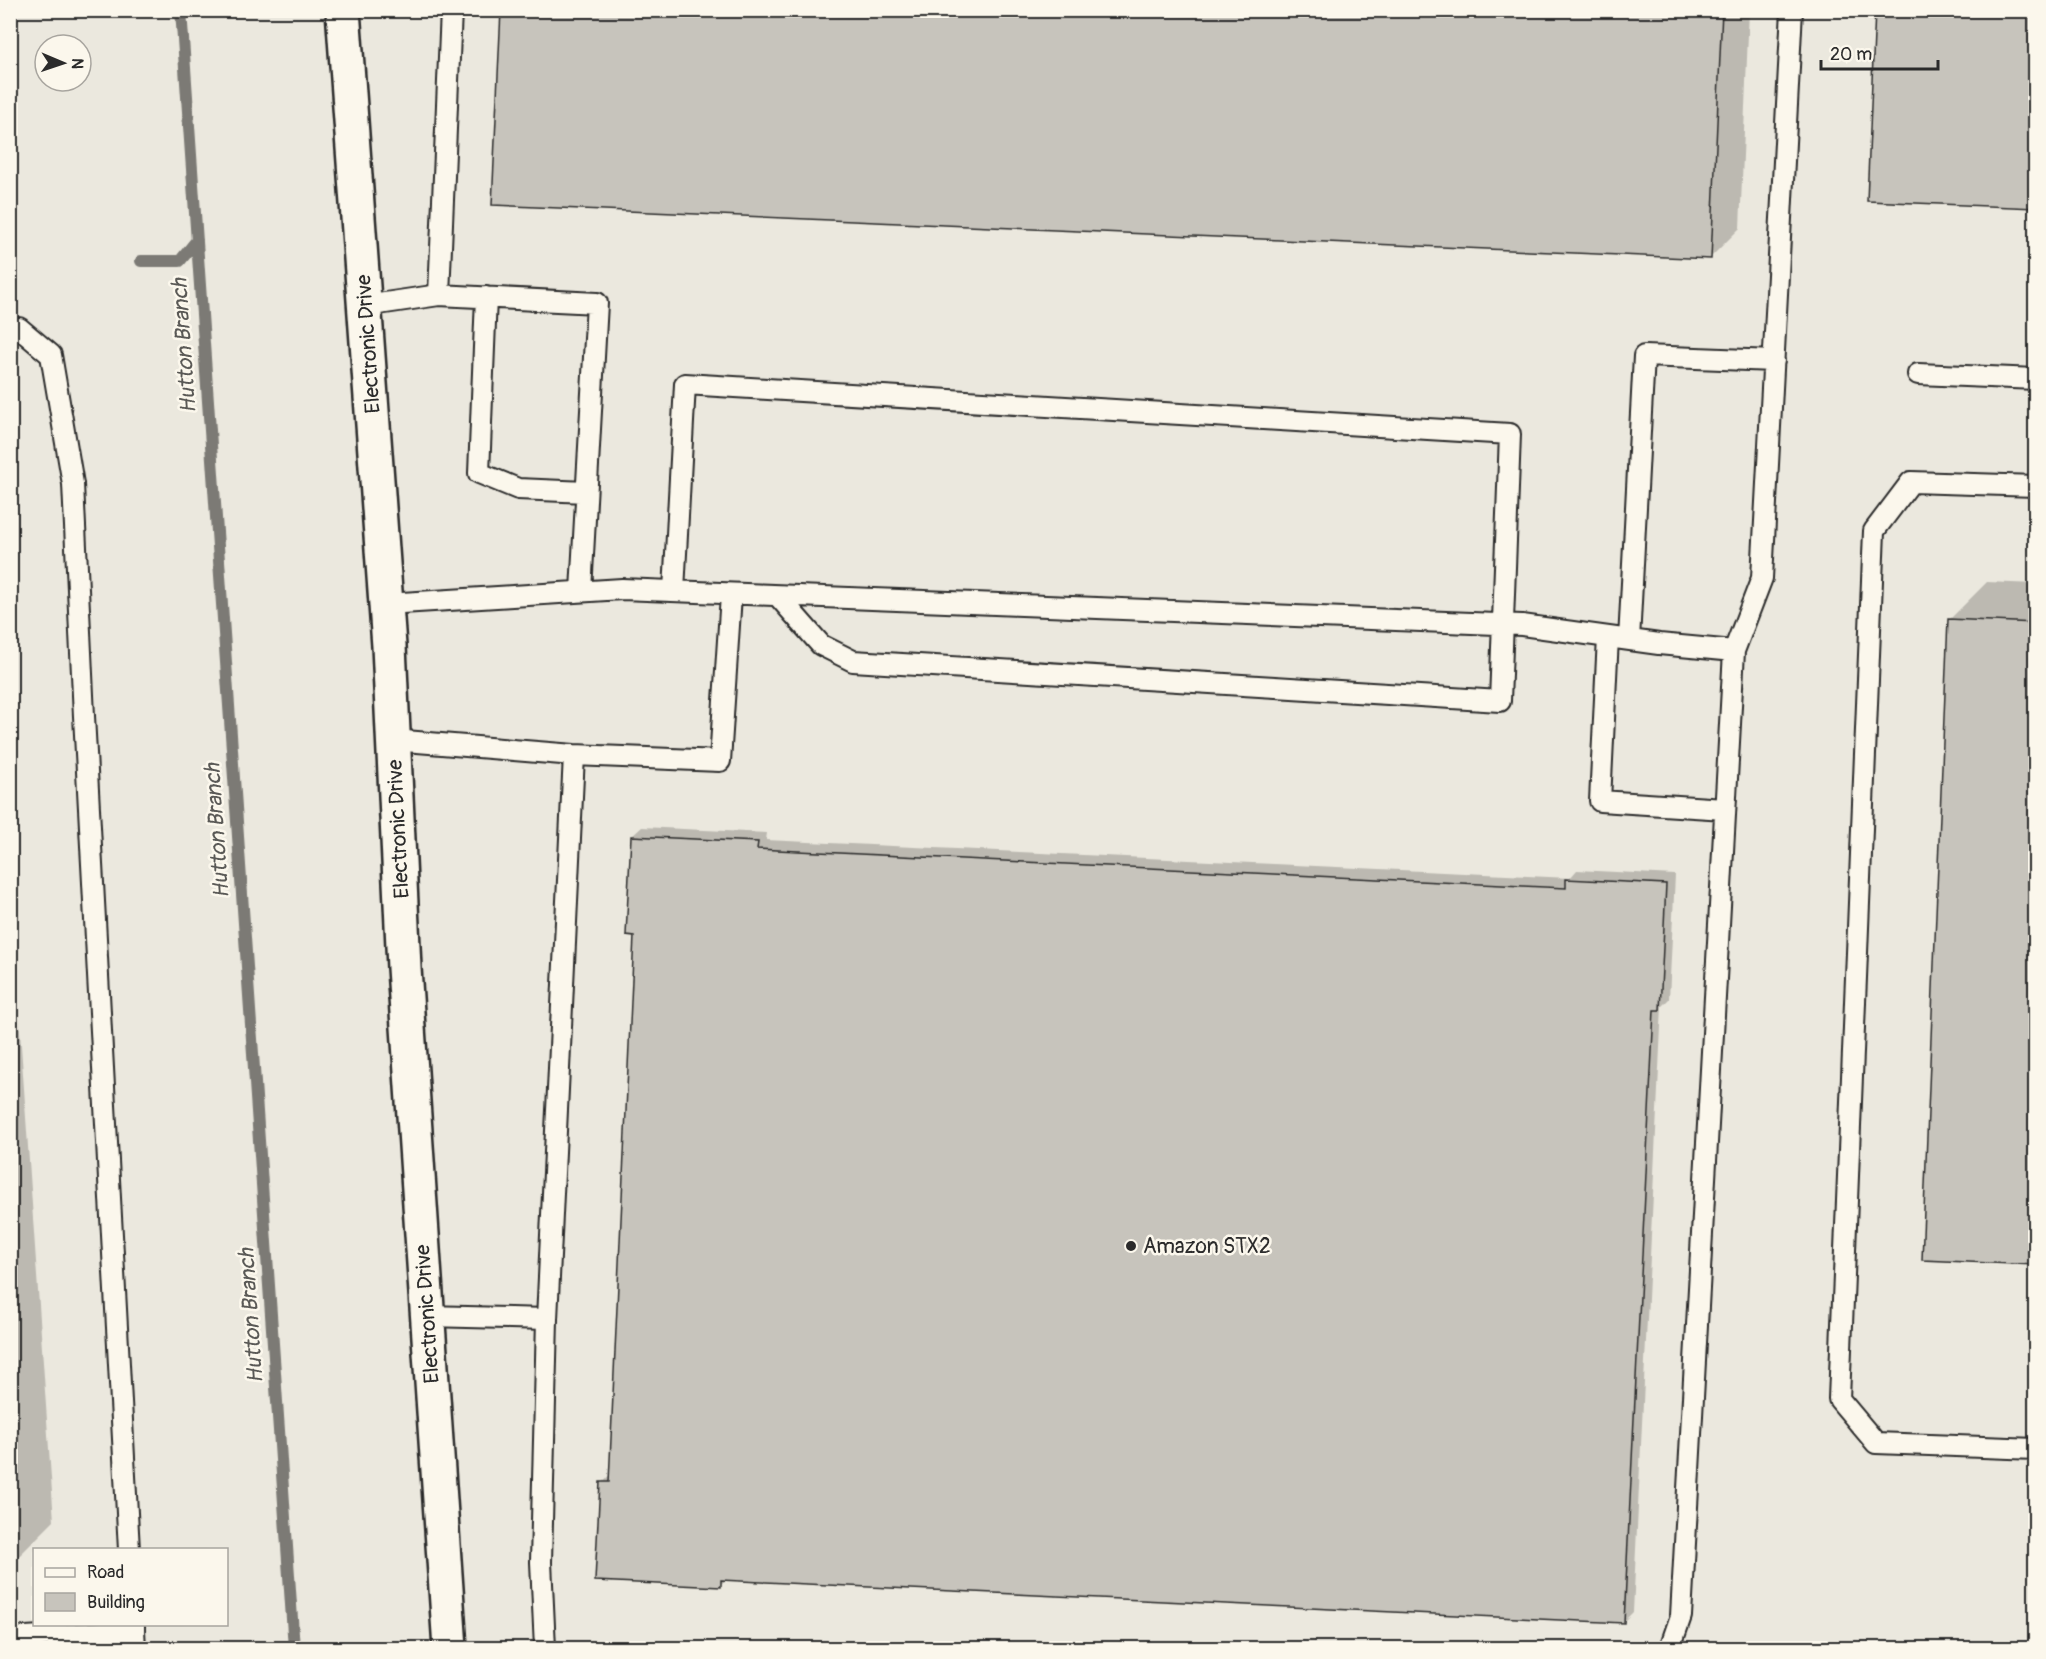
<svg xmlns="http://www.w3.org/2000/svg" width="2046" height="1659" viewBox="0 0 2046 1659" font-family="Pangolin,sans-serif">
  <rect width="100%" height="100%" fill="#fbf7ec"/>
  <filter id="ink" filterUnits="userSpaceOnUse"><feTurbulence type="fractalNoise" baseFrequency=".0167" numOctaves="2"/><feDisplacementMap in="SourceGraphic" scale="12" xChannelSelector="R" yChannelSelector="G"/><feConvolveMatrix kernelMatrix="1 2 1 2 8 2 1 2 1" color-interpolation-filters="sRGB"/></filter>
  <g filter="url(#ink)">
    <path fill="#ebe8de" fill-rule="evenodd" d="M11,11H2035V1648H11ZM45,45H81V81H45ZM34,1550H226V1624H34Z"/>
    <path fill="#0003" d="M502,10H1749L1740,228L1710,258Z
      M1987,582L2036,584V1263L1949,620Z
      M642,827L767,833L766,840L1570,878L1577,870L1675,875L1669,999L1662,1006L1633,1612L1624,1621L727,1579L720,1585L602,1482L611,1474L636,934L632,836Z
      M10,887L54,1521L16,1559L10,1560Z"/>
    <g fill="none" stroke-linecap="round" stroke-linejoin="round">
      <path stroke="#7b7a75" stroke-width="12" d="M181,10L294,1648
        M141,261H180L197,240"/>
    </g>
    <path fill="#c7c4bc" stroke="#2b2b2b" stroke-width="1.5" d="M501,10H1722L1711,259L492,205Z
      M1875,10H2036V208L1867,201Z
      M1948,619L2036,623V1265L1922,1260Z
      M631,836L758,842L757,849L1566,888V879L1666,884L1660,1010H1654L1624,1623L721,1580V1587L595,1581L600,1482H609L634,936L626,935Z
      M10,1472L17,1561H10Z"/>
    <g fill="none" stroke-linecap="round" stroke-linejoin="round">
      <g stroke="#2b2b2b" stroke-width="24">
        <path id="lane" d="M439,295L597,303L581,591
          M486,297L479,473L518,489L586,492
          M365,306L439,295L451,10
          M10,328H19L51,355L73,484L84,716L129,1550
          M1918,374L2036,379
          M2036,486L1911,482L1874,531L1839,1399L1876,1443L2036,1449
          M674,591L685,384L1510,434L1500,701L853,661L821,645L778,596
          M386,604L622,589L1522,625L1659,644L1734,651L1762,578L1792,10
          M1608,637L1600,801L1725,809
          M1629,640L1644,356L1774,361
          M393,740L574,755L720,761L731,595
          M427,1316L547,1319L574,755
          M134,1630L135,1648
          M10,1638L134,1630V1624
          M545,1648L541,1562L547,1319
          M1670,1648L1681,1616L1734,651"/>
      </g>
      <g stroke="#2b2b2b" stroke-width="38">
        <path id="street" d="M343,10L389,646L404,968L450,1648"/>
      </g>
      <use href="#lane" stroke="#fbf7ec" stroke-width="20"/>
      <use href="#street" stroke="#fbf7ec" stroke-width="33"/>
    </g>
  </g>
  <circle fill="#2b2b2b" stroke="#fbf7ec" stroke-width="2" cx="1131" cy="1246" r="6"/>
  <g text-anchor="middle" stroke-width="5" stroke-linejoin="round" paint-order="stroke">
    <g font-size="21" fill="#2b2b2b" stroke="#fbf7ec">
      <text transform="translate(368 344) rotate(-94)" y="7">Electronic Drive</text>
      <text transform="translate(398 829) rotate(-93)" y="7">Electronic Drive</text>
      <text transform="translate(427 1314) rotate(-94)" y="7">Electronic Drive</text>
    </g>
    <g font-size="21" fill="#2b2b2b" stroke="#fbf7ec" text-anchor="start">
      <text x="1143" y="1253">Amazon STX2</text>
    </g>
    <g font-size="22" font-style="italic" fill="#5a5956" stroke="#fbf7ec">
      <text transform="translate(183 346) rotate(-94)" y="8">Hutton Branch</text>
      <text transform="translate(216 831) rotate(-94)" y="8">Hutton Branch</text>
      <text transform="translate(250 1316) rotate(-94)" y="8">Hutton Branch</text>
    </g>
  </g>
  <rect width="2046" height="1659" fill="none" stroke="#fbf7ec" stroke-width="36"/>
  <rect x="18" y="18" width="2010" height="1623" fill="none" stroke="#2b2b2b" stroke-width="2" filter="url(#ink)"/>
  <rect x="33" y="1548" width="195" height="78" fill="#fbf7ec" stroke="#a8a59f" stroke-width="1.5"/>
  <rect x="45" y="1568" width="30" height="9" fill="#fbf7ec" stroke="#a8a59f" stroke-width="1.5"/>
  <text x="87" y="1578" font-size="18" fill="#2b2b2b">Road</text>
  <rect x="45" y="1593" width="30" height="18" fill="#c7c4bc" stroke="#a8a59f" stroke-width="1.5"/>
  <text x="87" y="1608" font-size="18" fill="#2b2b2b">Building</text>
  <g transform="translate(63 63) rotate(92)"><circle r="28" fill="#fbf7ec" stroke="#a8a59f" stroke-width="1.5"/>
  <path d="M0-4.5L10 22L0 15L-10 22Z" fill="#2b2b2b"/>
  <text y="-9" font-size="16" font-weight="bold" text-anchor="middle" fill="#2b2b2b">N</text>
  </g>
  <path d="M1821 60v9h117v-9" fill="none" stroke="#2b2b2b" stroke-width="3"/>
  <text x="1830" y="60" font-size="18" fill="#2b2b2b" stroke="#fbf7ec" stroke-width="4.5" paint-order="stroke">20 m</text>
</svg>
